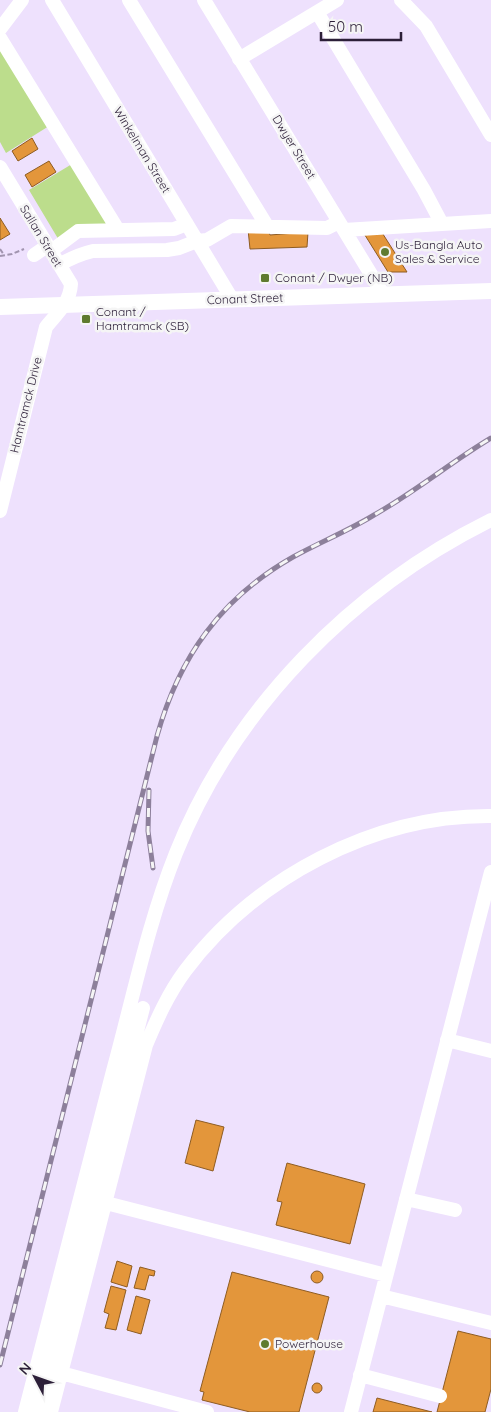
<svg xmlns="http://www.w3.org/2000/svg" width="491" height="1412" viewBox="0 0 491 1412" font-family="Quicksand,sans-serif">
  <rect width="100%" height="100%" fill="#eee1fd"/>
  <path fill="#bcdd8c" d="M0,43L49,126L6,153L0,142Z
    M72,164L110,227L81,234L63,247L29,190Z"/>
  <path fill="#e3963b" stroke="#8e5c22" d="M32,138L38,149L18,161L12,151Z
    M49,161L56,172L32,187L25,175Z
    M0,218L10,234L0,240Z
    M267,227L270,235L308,232L307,247L250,249L248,229Z
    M381,231L407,272H388L363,232Z
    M196,1120L224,1127L213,1171L185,1163Z
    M287,1163L365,1184L350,1244L276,1225L282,1202L277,1201Z
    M117,1261L132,1266L127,1287L111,1282Z
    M140,1267L155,1271L154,1276L149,1275L145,1290L134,1288Z
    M311 1277a6 6 0 1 1 12 0a6 6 0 1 1-12 0Z
    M232,1272L329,1297L299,1412H250L202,1400L204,1392L200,1391Z
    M111,1286L126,1290L116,1330L105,1328L109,1314L104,1312Z
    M136,1296L150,1300L141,1334L127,1330Z
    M458,1331L491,1339V1389L485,1412H437Z
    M312 1388a5 5 0 1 1 10 0a5 5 0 1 1-10 0Z
    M377,1398L432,1412H373Z"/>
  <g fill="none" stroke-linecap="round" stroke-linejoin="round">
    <path stroke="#a194af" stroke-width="2" stroke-dasharray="5 2.5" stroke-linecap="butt" d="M0,249L4,255
      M0,256L12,254L24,249"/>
    <path stroke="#fff" stroke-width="14" d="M52,0L232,299
      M129,0L267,226
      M204,0L383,294
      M401,0L426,26L491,135
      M317,12L424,190L442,224
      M0,29L22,0
      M0,38L118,230
      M239,59L337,0
      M0,167L71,284C70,303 57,313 46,327L0,511
      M344,230L491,221
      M51,251L78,231L174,229L187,224
      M34,255L47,246
      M59,265C71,258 80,254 93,251L167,250L179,248L197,241L207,240L231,226L327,228L339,222
      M447,1040L491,1051
      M406,1199L455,1210
      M106,1203L386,1275
      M381,1296L491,1323
      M61,1373L207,1412
      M360,1375L440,1396
      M25,1412C54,1298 83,1184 113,1071C133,998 148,923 176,853C234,708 352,589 491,520
      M38,1412L143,1008
      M51,1412L146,1045C157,1019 168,994 185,971C255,878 373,815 491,816
      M351,1412L491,872"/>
    <path stroke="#fff" stroke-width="16" d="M0,307L491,291"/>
    <g stroke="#8d809b" stroke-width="5">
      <path id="rail" d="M149,790L148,831L153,868
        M0,1365L157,736C179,657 221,598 293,557C320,542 348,531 374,515C415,492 451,462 491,438"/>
    </g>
    <use href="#rail" stroke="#f5f5f5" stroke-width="3" stroke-dasharray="9" stroke-linecap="butt"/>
  </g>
  <g fill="#5f7b2f" stroke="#f5f5f5" stroke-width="2">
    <circle cx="385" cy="252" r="5"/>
    <rect x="260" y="273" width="10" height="10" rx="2.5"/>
    <rect x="81" y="314" width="10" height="10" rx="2.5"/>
    <circle cx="265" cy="1344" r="5"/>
  </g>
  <g text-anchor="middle" stroke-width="5" stroke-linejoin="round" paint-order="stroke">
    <g font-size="12" fill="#2c1f38" stroke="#f5f5f5">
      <text transform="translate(294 147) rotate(59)" y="4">Dwyer Street</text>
      <text transform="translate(142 150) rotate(59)" y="4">Winkelman Street</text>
      <text transform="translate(41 236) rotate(59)" y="4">Sallan Street</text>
      <text transform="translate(245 299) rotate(-2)" y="4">Conant Street</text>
      <text transform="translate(26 405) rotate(-76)" y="4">Hamtramck Drive</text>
    </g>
    <g font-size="12" fill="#2c1f38" stroke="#f5f5f5" text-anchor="start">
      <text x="395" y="249">Us-Bangla Auto<tspan x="395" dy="14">Sales &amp; Service</tspan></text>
      <text x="275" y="282">Conant / Dwyer (NB)</text>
      <text x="96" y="316">Conant /<tspan x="96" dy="14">Hamtramck (SB)</tspan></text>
      <text x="275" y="1348">Powerhouse</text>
    </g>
  </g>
  <g transform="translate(35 1377) rotate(311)" stroke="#f5f5f5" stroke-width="4" paint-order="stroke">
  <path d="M0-4L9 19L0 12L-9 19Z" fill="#2c1f38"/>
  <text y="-8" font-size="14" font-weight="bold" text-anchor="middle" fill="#2c1f38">N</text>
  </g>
  <path d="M321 32v8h80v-8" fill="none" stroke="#2c1f38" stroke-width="2.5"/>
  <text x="328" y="32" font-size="15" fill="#2c1f38" stroke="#f5f5f5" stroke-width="4" paint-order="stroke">50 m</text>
</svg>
